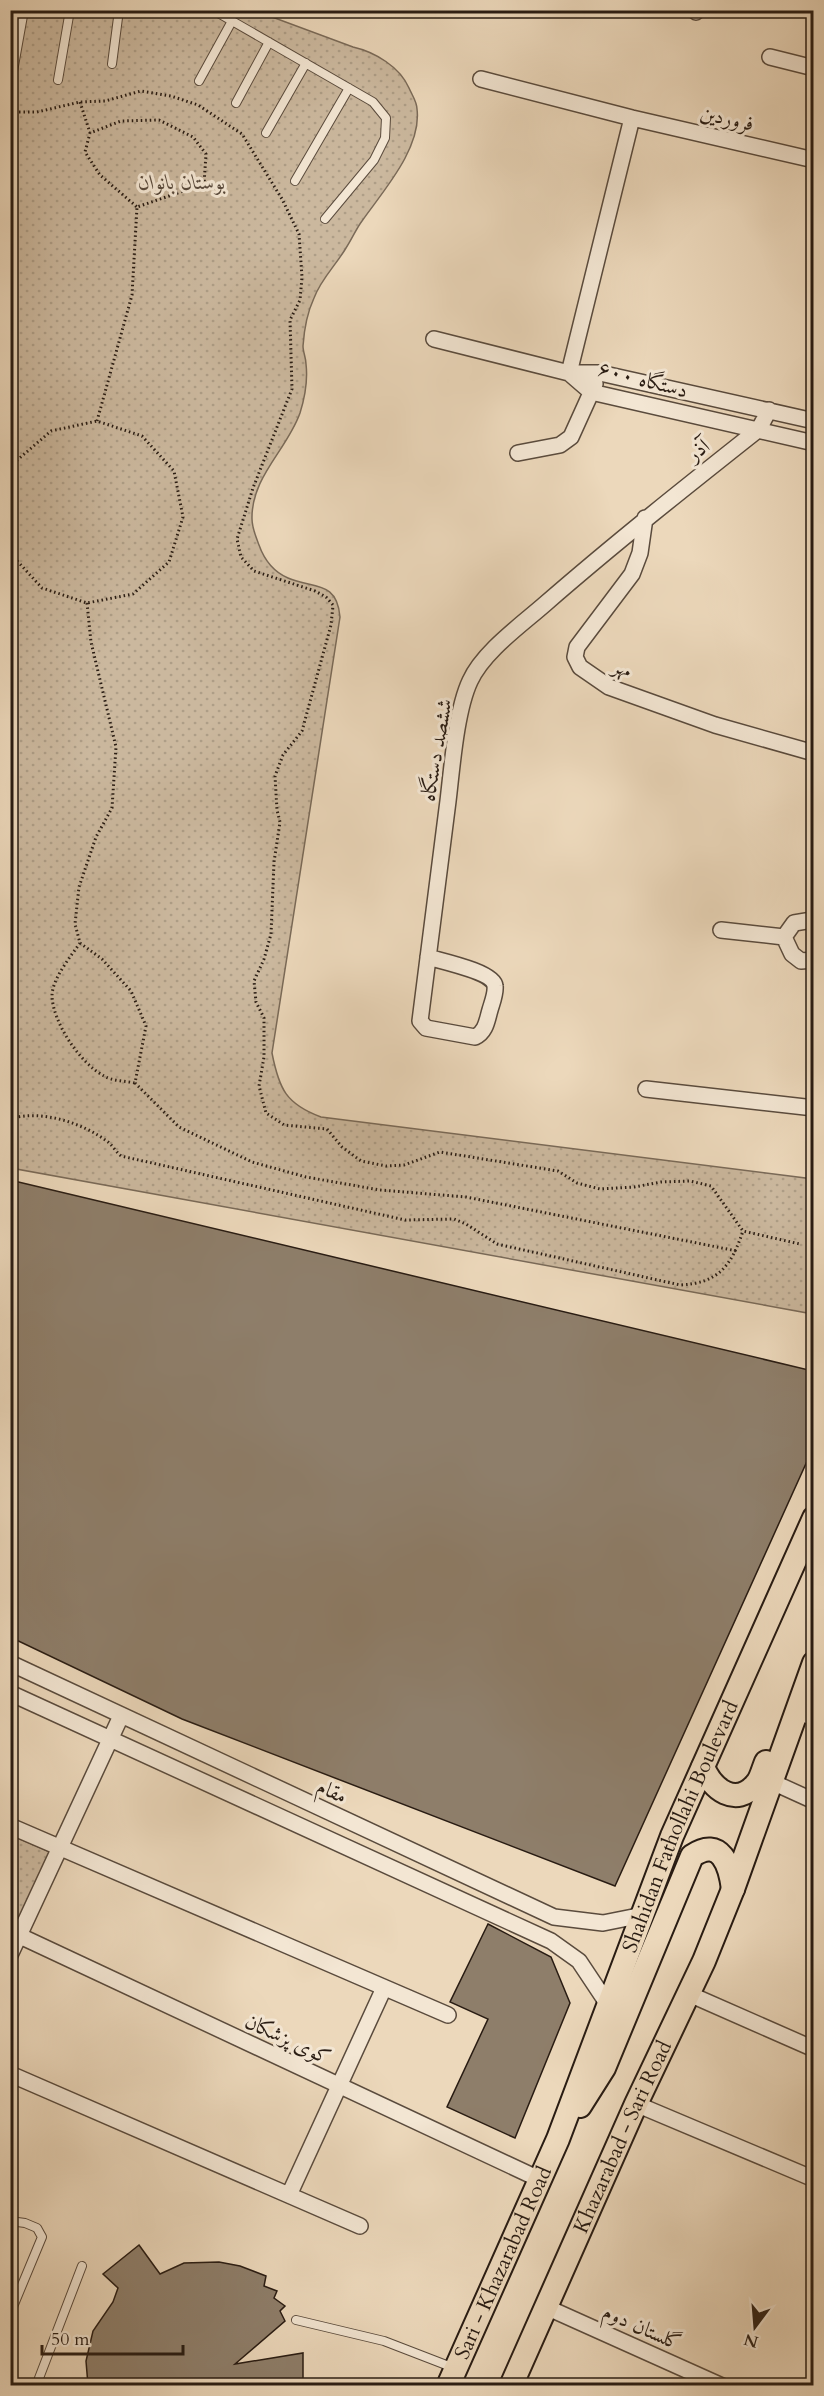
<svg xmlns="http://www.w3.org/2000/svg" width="824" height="2396" viewBox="0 0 824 2396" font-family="Cardo,Amiri,serif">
  <defs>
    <pattern id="park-dots" width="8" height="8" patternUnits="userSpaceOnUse" patternTransform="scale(1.5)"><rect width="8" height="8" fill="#cbb89e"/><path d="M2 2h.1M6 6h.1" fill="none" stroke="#ae9e87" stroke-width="1.8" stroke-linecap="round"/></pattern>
  </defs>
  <rect width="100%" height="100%" fill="#ecd8bb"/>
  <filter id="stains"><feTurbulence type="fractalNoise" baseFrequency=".00333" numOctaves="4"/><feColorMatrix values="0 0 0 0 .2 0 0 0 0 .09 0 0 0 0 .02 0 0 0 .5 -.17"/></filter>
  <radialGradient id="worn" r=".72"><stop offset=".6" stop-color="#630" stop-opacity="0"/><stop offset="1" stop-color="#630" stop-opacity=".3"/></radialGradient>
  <path fill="url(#park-dots)" stroke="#7a6a58" stroke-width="1.5" d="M10,11H256L353,47C375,52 400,67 409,88C412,95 417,102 417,109C422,148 383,191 362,221C356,229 352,239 346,248C336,265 321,279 314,298C308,311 304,331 303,346C303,352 306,358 306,364C308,381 305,397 300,413C287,450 251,477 252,519C252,528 256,537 259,545C264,559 274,572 288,578C313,589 337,580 340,617L272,1053C279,1089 286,1104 321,1117L813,1179V1314L11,1168Z
    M11,1835L57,1855L11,1954Z"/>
  <path fill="#8e7e6a" stroke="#291c13" stroke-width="1.5" d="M10,1180L813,1371V1448L615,1886L182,1719L10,1637Z
    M488,1924L551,1957L570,2003L515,2138L447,2107L488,2019L450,2002Z
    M139,2245L160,2274L184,2263L219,2262L240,2266L266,2276L264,2286L277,2291L274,2298L285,2306L280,2311L285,2321L235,2364L303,2353V2385H88L86,2361L93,2331L113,2302L118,2288L103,2274Z"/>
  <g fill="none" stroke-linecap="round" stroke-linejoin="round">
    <g stroke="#5a4b3d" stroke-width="10">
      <path id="lane" d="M213,10L373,102L386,118L385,138L374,160L325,219
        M112,64L119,10
        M58,80L70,10
        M199,81L232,21
        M10,88L24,10
        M236,103L269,42
        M266,133L306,63
        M295,181L349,88
        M798,1715L814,1722
        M10,2221L25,2223L37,2228L42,2237L10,2314
        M296,2320L384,2341L454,2368
        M36,2386L82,2266"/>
    </g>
    <g stroke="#5a4b3d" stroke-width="18">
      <path id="street" d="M696,12V10
        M770,57L814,68
        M481,79L632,118L814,160
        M434,339L569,373H600L814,421
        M569,373L632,118
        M569,373L591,392L814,443
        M518,453L560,445L571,437L595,384
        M645,518L640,553L632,574L577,647L575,657L580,667L609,687L715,725L814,753
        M721,930L784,937
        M784,937L792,954L801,961L814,960
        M784,937L794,923L812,920L814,922
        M428,957C441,961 494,972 495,986C496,993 492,1003 490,1010C487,1020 486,1032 475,1037L426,1028L420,1021C429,948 439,875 448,801C452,768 456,711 470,681C483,652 521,625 545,604C615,543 687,486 759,429L769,410
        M646,1089L814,1108
        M10,1663L554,1917L603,1923L643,1915
        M10,1693L551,1941L579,1961L607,2003
        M770,1781L814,1801
        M10,1826L448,2015
        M20,1936L539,2179
        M10,1955L121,1716
        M689,1994L814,2049
        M10,2074L360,2226
        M636,2104L814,2179
        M289,2195L384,1988
        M546,2307L722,2386"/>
    </g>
    <g stroke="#291c13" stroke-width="26">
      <g id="primary">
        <path d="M703,1767C712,1789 736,1808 756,1784C761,1779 763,1769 766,1762"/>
        <path d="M580,2106L604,2068L692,1856C721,1836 730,1866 733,1889"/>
        <path id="s1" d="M448,2386L558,2139L672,1836L814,1518"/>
        <path id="s2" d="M511,2386L636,2104L704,1961L733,1889L814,1663"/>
      </g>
    </g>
    <path stroke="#291c13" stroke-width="3" stroke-dasharray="1.5 3" stroke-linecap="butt" d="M80,102L90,133
      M10,112H37L80,102L105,101L141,91L171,96L198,105L242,134L282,199L299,234L302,277L300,300L290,320L292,389L253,488L237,539L241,557L254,571L315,591L326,597L333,605L331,625L302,731L283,755L275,776L277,810L280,822L274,862L271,934L264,959L254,981L256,1002L264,1018V1057L259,1086L266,1113L284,1125L327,1129L342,1147L361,1161L386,1166L404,1165L440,1152L558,1171L577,1183L600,1189L634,1187L661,1182L690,1181L711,1186L743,1231L800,1244
      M97,421L132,295L137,207L204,184L206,154L193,137L159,120L121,121L90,133L85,152L100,175L137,207
      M10,477L15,462L51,431L97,421L142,436L174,471L183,517L169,562L133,594L87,603L42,588L10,553
      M87,603L91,642L116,747L112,808L96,837L79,887L75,924L80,943L102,959L131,991L146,1026L135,1083L179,1127L252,1162L306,1177L380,1190L466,1197L737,1251
      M80,943C71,956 52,979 52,996C53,1023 80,1063 104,1076C112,1081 126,1081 135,1083
      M10,1119C41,1109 83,1123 108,1142C113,1146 116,1152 121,1156L405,1220L454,1219L466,1224L497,1244L680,1285C719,1283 731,1266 743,1231"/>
    <use href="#lane" stroke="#f3e6d3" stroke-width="8"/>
    <use href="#street" stroke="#f3e6d3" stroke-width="15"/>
    <use href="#primary" stroke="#ecd8bb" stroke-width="22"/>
  </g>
  <g text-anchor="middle" stroke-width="6" stroke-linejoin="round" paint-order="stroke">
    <g font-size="21" fill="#291c13" stroke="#f3e6d3">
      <text transform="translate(727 118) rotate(13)" y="7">فروردین</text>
      <text transform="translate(643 379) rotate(15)" y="7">۶۰۰ دستگاه</text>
      <text transform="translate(698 450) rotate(-38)" y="7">آذر</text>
      <text transform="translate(623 668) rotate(25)" y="7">مهر</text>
      <text transform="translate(436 750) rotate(-80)" y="7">ششصد دستگاه</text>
      <text transform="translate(332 1791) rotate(25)" y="7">مقام</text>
      <text dy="7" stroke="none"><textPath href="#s1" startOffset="606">Shahidan Fathollahi Boulevard</textPath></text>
      <text transform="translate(288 2039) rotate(25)" y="7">کوی پزشکان</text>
      <text dy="7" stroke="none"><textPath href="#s2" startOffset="273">Khazarabad - Sari Road</textPath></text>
      <text dy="7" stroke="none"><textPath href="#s1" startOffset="135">Sari - Khazarabad Road</textPath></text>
      <text transform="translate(642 2327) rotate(24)" y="7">گلستان دوم</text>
    </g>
    <g font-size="21" font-style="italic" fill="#5a4b3d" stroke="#f3e6d3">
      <text x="182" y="189">بوستان بانوان</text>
    </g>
  </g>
  <rect width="824" height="2396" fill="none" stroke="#ecd8bb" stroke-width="36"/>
  <rect x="12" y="12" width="800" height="2372" fill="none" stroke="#291c13" stroke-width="3"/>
  <rect x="18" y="18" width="788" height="2360" fill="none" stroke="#291c13" stroke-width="1.5"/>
  <g transform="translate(755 2327) rotate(196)" stroke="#f3e6d3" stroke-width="4.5" paint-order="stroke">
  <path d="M0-4.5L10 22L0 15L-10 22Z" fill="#291c13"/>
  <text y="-9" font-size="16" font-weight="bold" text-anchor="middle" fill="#291c13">N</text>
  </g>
  <path d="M42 2345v9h141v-9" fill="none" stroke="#291c13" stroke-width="3"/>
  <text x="51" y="2345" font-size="18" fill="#291c13" stroke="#f3e6d3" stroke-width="4.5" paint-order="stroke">50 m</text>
  <rect width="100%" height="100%" filter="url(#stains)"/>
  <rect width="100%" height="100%" fill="url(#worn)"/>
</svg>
